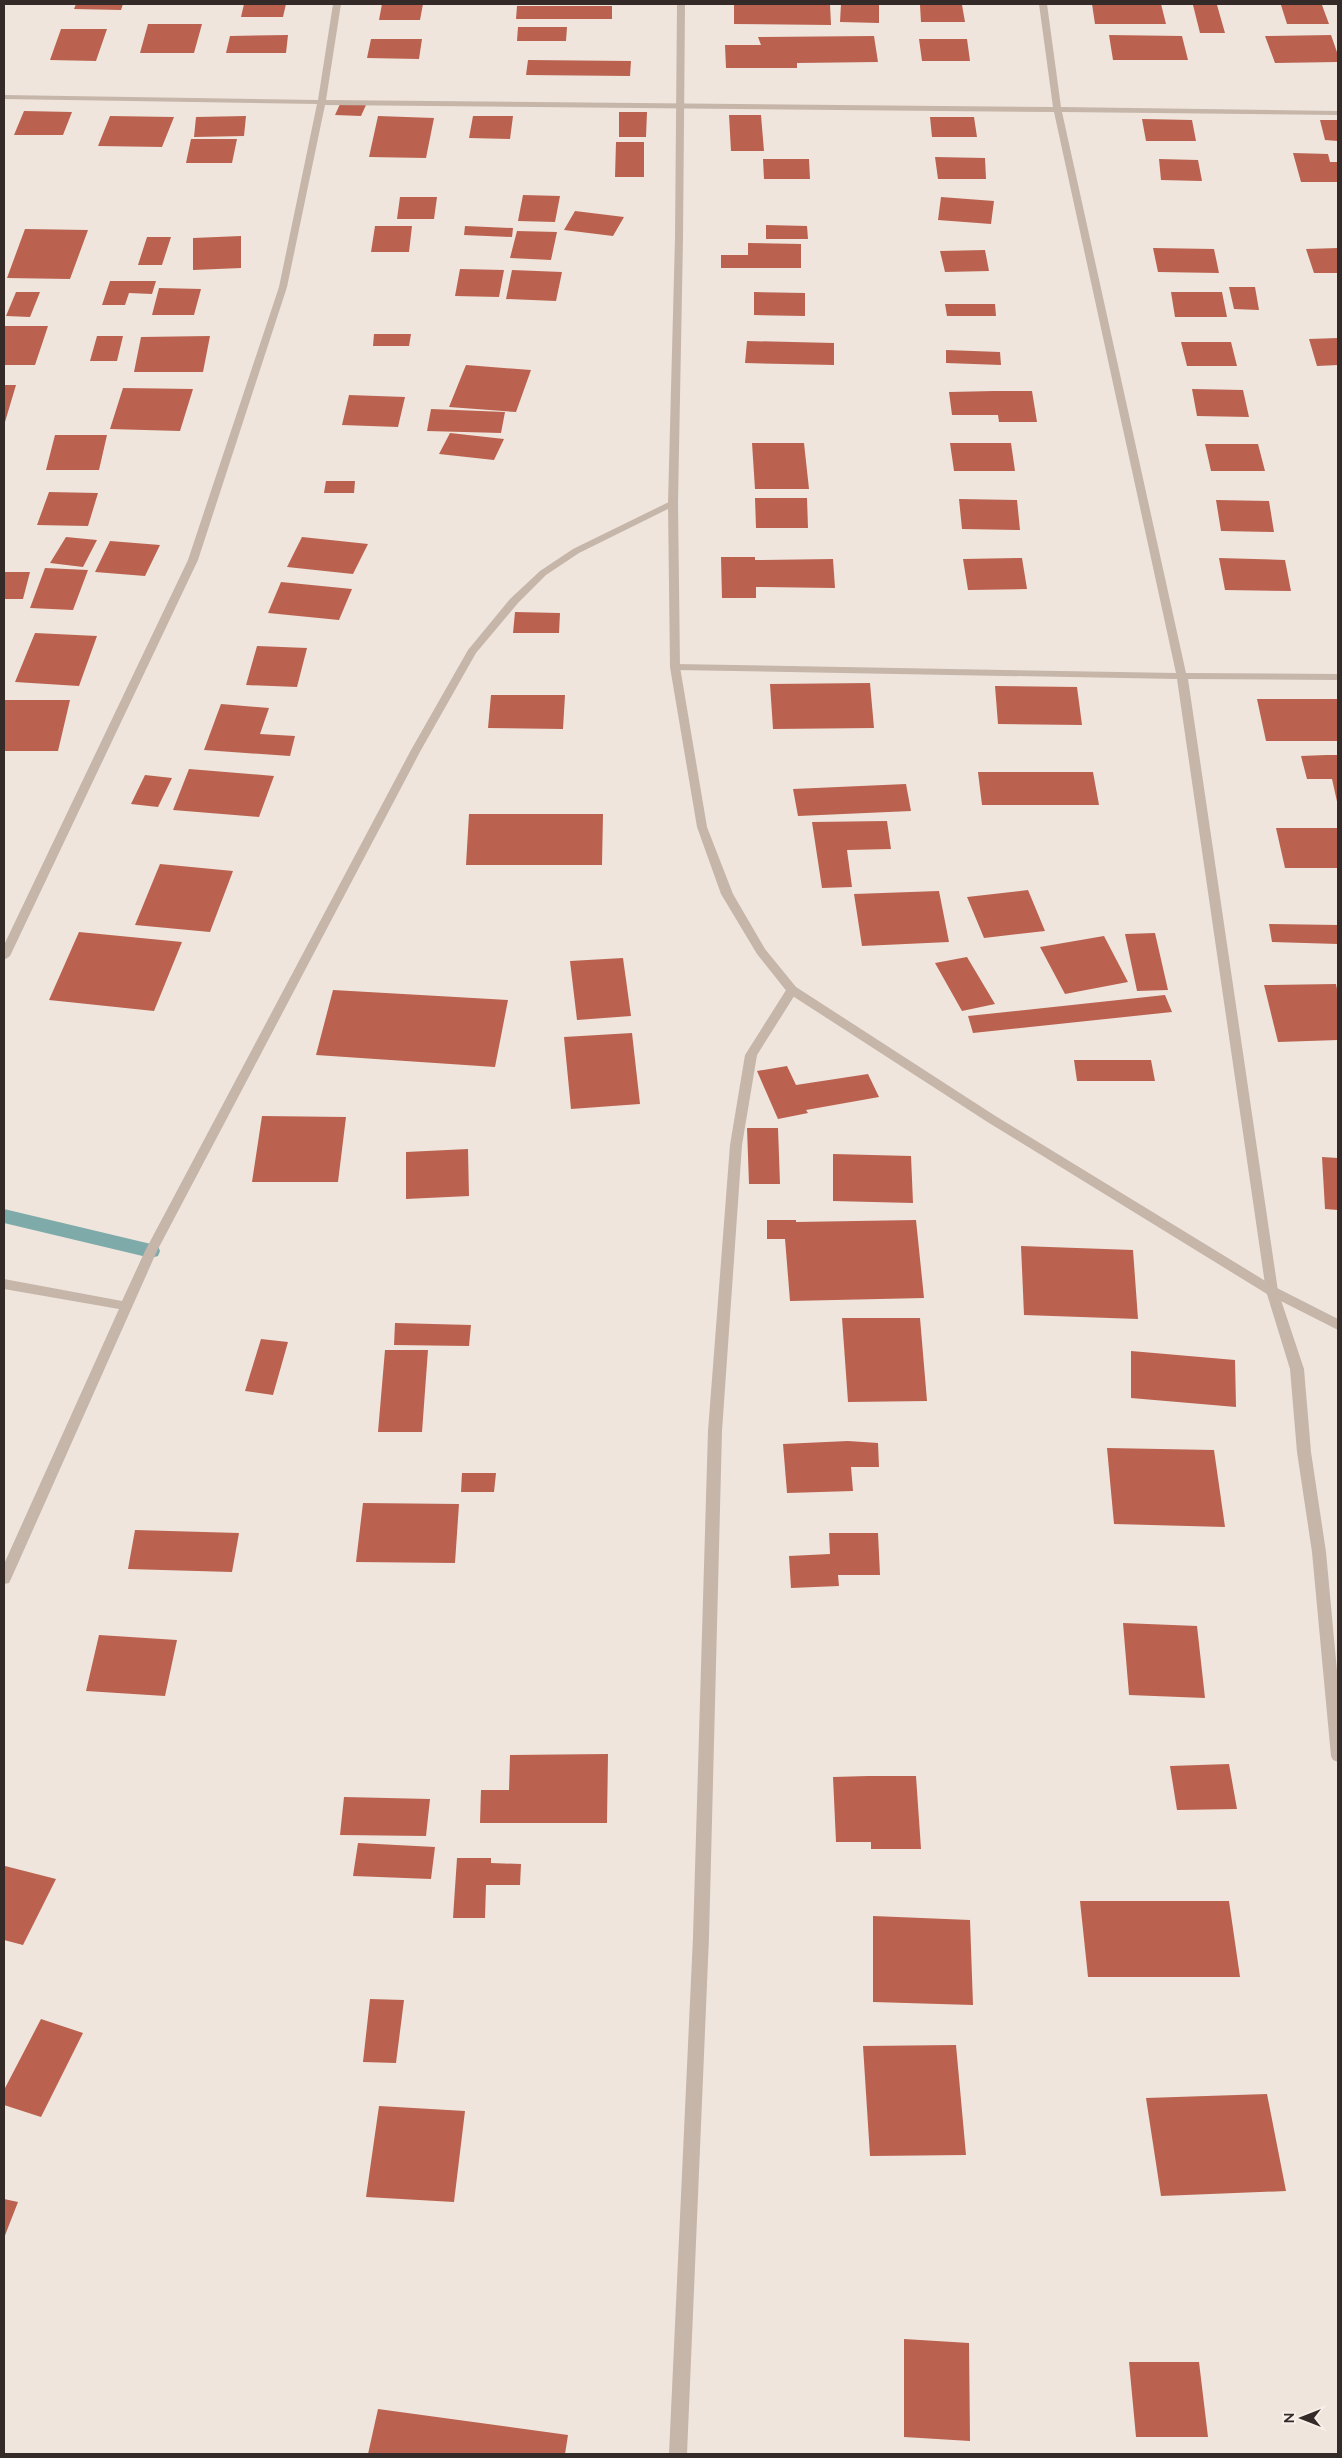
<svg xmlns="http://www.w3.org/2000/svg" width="1342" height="2458" viewBox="0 0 1342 2458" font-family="Mulish,sans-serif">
  <rect width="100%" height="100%" fill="#efe5dc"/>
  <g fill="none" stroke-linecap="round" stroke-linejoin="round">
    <path fill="#7eaaa9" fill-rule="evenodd" d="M4,1209L151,1244L158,1246L160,1251L158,1256L151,1258L4,1223Z"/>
  </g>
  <path fill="#ba624f" d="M76,4H123L121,10L74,9Z
    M244,4H286L283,17H241Z
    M382,4H423L420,20H379Z
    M734,4H830L831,25L734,24Z
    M841,4H879V23L840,22Z
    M1092,4H1161L1166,24H1095Z
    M920,5H962L965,22H921Z
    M1193,5H1217L1225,33H1200Z
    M1281,5H1322L1329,24H1287Z
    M517,6H612V19H516Z
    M148,24H202L194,53H140Z
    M518,27H567L566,41H517Z
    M61,29H107L96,61L50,60Z
    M288,35L286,53H226L230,36Z
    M1109,35L1182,36L1188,60H1113Z
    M1331,35L1338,55V62L1275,63L1265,36Z
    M874,36L878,62L797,63V68H726L725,45H761L758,37Z
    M371,39H422L419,59L367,58Z
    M919,39H967L970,61H922Z
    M528,60L631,61L630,76L526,75Z
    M340,104L366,105L361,116L335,115Z
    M24,111L72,112L63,135H14Z
    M619,112H647L646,137H619Z
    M729,115H761L764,151H731Z
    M110,116L174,117L162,147L98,146Z
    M246,116L244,136L194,137L196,117Z
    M378,116L434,118L426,158L369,157Z
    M473,116H513L510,139L469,138Z
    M930,117H974L977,137H932Z
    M1142,119L1192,120L1196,141H1146Z
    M1320,120H1338V141L1325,140Z
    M191,139H237L232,163H186Z
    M616,142H644V177H615Z
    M1293,153L1328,154L1330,162H1338V182H1301Z
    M935,157L985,158L986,179H938Z
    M763,159H809L810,179H764Z
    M1159,159L1198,160L1202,181L1161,180Z
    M523,195L560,196L555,222L518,221Z
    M400,197H437L434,219H397Z
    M941,197L994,201L991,224L938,220Z
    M575,211L624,217L613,236L564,230Z
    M766,225L807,226L808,239H766Z
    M375,226H412L409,252H371Z
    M465,226L513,228L512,237L464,235Z
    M25,229L88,230L70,279L7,278Z
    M517,231L557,232L551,260L510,258Z
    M241,236V268L193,270V238Z
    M147,237H171L162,265H138Z
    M748,243L801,244V268H721V255H748Z
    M1153,248L1214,249L1219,273L1158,272Z
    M1338,248V273H1314L1306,249Z
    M985,250L989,271L945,272L940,251Z
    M460,269L504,270L499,297L455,296Z
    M512,270L562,272L556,301L506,299Z
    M110,281H156L152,294L129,293L125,305H102Z
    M1229,287H1255L1259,310L1234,309Z
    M159,288L201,289L194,315H152Z
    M16,292H40L30,317L6,316Z
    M754,292L805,293V316L754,315Z
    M1171,292H1222L1227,317H1175Z
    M945,304H995L996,316H947Z
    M4,326H48L35,365H4Z
    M374,334H411L409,346H373Z
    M97,336H123L117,361H90Z
    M210,336L203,372H134L141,337Z
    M1338,338V365L1317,366L1309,339Z
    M747,341L834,343V365L745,363Z
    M1181,342H1231L1237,366H1187Z
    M946,350L1000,352L1001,365L946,363Z
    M466,365L531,370L516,412L449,407Z
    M4,385H16L5,422H4Z
    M123,388L193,389L180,431L110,429Z
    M1192,389L1243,390L1249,417L1197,416Z
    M994,391H1032L1037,422H999L998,415H952L949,392Z
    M349,395L405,397L398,427L342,425Z
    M431,409L505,412L501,433L427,431Z
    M450,433L504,439L494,460L439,454Z
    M55,435H107L99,470H46Z
    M752,443H804L809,489H755Z
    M950,443H1011L1015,471H954Z
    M1205,444H1258L1265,471H1211Z
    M326,481H355L354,493H324Z
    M49,492L98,493L88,526L37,525Z
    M755,498H807L808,528H756Z
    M959,499L1017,500L1020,530L962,529Z
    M1216,500L1269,501L1274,532L1221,531Z
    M66,537L97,540L83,567L50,563Z
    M302,537L368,544L353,574L287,567Z
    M110,541L160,545L145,576L95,572Z
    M721,557H755V560L833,559L835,588L756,587V598H722Z
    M1022,558L1027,589L968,590L963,559Z
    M1219,558L1285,560L1291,591L1225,590Z
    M45,568L88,570L73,610L30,608Z
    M4,572H30L23,599H4Z
    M281,582L352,589L339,620L268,613Z
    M515,612L560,613L559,633H513Z
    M35,633L97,636L79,686L15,682Z
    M257,646L307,648L297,687L246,685Z
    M870,683L874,728L773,729L770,684Z
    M995,686L1077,687L1082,725L998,724Z
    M491,695H565L563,729L488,728Z
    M1257,699H1338V741H1266Z
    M4,700H70L58,751H4Z
    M221,704L269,708L260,734L295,736L290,756L204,750Z
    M1326,755H1338V806L1332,779H1307L1301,756Z
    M189,769L274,776L259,817L173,810Z
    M978,772H1093L1099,805H982Z
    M145,775L172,778L158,807L131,804Z
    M906,784L911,811L798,816L793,789Z
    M469,814H603L602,865H466Z
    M887,821L891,849L847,850L852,887L822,888L812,822Z
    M1276,828H1338V868H1285Z
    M160,864L233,871L210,932L135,925Z
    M1028,890L1045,931L984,938L967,897Z
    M939,891L949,942L862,946L854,894Z
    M1269,924L1338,925V944L1272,942Z
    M79,932L182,942L154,1011L49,1000Z
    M1155,933L1168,990L1137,991L1125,934Z
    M1104,936L1128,982L1065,994L1040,947Z
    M967,957L995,1004L962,1011L935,963Z
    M623,958L631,1016L577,1020L570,961Z
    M1336,984L1338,994V1040L1278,1042L1264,985Z
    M333,990L508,1000L495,1067L316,1055Z
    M1165,995L1172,1012L973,1033L968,1016Z
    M632,1033L640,1104L571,1109L564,1037Z
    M1074,1060H1151L1155,1081H1077Z
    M787,1066L796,1085L868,1074L879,1097L806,1110L808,1113L778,1119L757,1071Z
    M262,1116L346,1117L338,1182H252Z
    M747,1128H778L780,1184H749Z
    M468,1149L469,1196L406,1199V1152Z
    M833,1154L911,1156L913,1203L833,1201Z
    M1322,1157L1338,1158V1210L1325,1209Z
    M767,1220H796V1222L916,1220L924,1298L790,1301L785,1239H767Z
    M1021,1246L1133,1250L1138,1319L1024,1315Z
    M842,1318H920L927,1401L848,1402Z
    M395,1323L471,1325L469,1346L394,1345Z
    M261,1339L288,1342L273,1395L245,1391Z
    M385,1350H428L422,1432H378Z
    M1131,1351L1235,1360L1236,1407L1131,1398Z
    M848,1441L878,1443L879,1467H851L853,1491L787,1493L783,1444Z
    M1107,1448L1214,1450L1225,1527L1114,1524Z
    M462,1473H496L494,1492H461Z
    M363,1503L459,1504L455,1563L356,1562Z
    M135,1530L239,1533L232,1572L128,1569Z
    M829,1533H878L880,1575H838L839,1586L791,1588L789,1556L830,1554Z
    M1123,1623L1197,1626L1205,1698L1129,1695Z
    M99,1635L177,1640L165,1696L86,1691Z
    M608,1754L607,1823H480L481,1790H509L510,1755Z
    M1229,1764L1237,1809L1177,1810L1170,1766Z
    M868,1776H916L921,1849H871V1842H836L833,1777Z
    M344,1797L430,1799L426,1836L340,1835Z
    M358,1843L435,1847L431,1879L353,1876Z
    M457,1858H491V1863L521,1864L520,1885H486L485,1918H453Z
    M5,1866L56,1879L23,1945L4,1940Z
    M1080,1901H1229L1240,1977H1088Z
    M873,1916L970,1920L973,2005L873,2002Z
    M370,1999L404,2000L396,2063L363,2062Z
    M41,2019L83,2033L41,2117L4,2105V2090Z
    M956,2045L966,2155L870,2156L863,2046Z
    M1267,2094L1286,2191L1161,2196L1146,2098Z
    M379,2106L465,2111L454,2202L366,2197Z
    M4,2199L18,2202L4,2238Z
    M904,2339L969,2343L970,2441L904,2437Z
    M1129,2362H1199L1208,2437H1136Z
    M378,2409L568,2435L565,2454H368Z"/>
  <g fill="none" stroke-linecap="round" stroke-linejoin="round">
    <path fill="#c6b5a9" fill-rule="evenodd" d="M333,4H341L326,100L1053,107L1039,4H1047L1061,107L1338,111V115L1062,112L1186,673L1338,674V680L1188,679L1278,1291L1304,1369L1311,1452L1326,1552L1338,1682V1762L1333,1760L1331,1756L1312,1552L1297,1452L1290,1369L1266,1291L1177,679L675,670L670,667L675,664L1176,673L1054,112L325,105L287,287L198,560L10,956L4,960V945L188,560L279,287L317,104L4,99V95L318,100Z
      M673,500L676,501V505L579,553L546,575L518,603L476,653L421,750L157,1251L11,1579L9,1583L4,1584V1564L119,1309L4,1289V1279L122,1301L145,1251L411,750L468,650L510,599L540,571L573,549Z
      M792,986L798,990L757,1055L742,1145L722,1431L709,1937L687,2454H669L693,1937L708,1431L730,1145L745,1055L788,987Z"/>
    <path fill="#c6b5a9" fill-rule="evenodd" d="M677,4H685L683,238L678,503L680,667L707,827L733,894L765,949L796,987L997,1117L1277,1288L1338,1319V1330L1267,1294L989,1123L788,993L757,954L721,894L697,827L670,667L668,503L675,238Z"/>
  </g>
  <rect width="1342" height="2458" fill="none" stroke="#342b28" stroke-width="10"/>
  <g transform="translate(1302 2418) rotate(270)" stroke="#f7efe8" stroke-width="4" paint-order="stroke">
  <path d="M0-4L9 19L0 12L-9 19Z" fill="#342b28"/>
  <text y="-8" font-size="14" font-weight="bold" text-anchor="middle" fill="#342b28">N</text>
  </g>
</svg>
